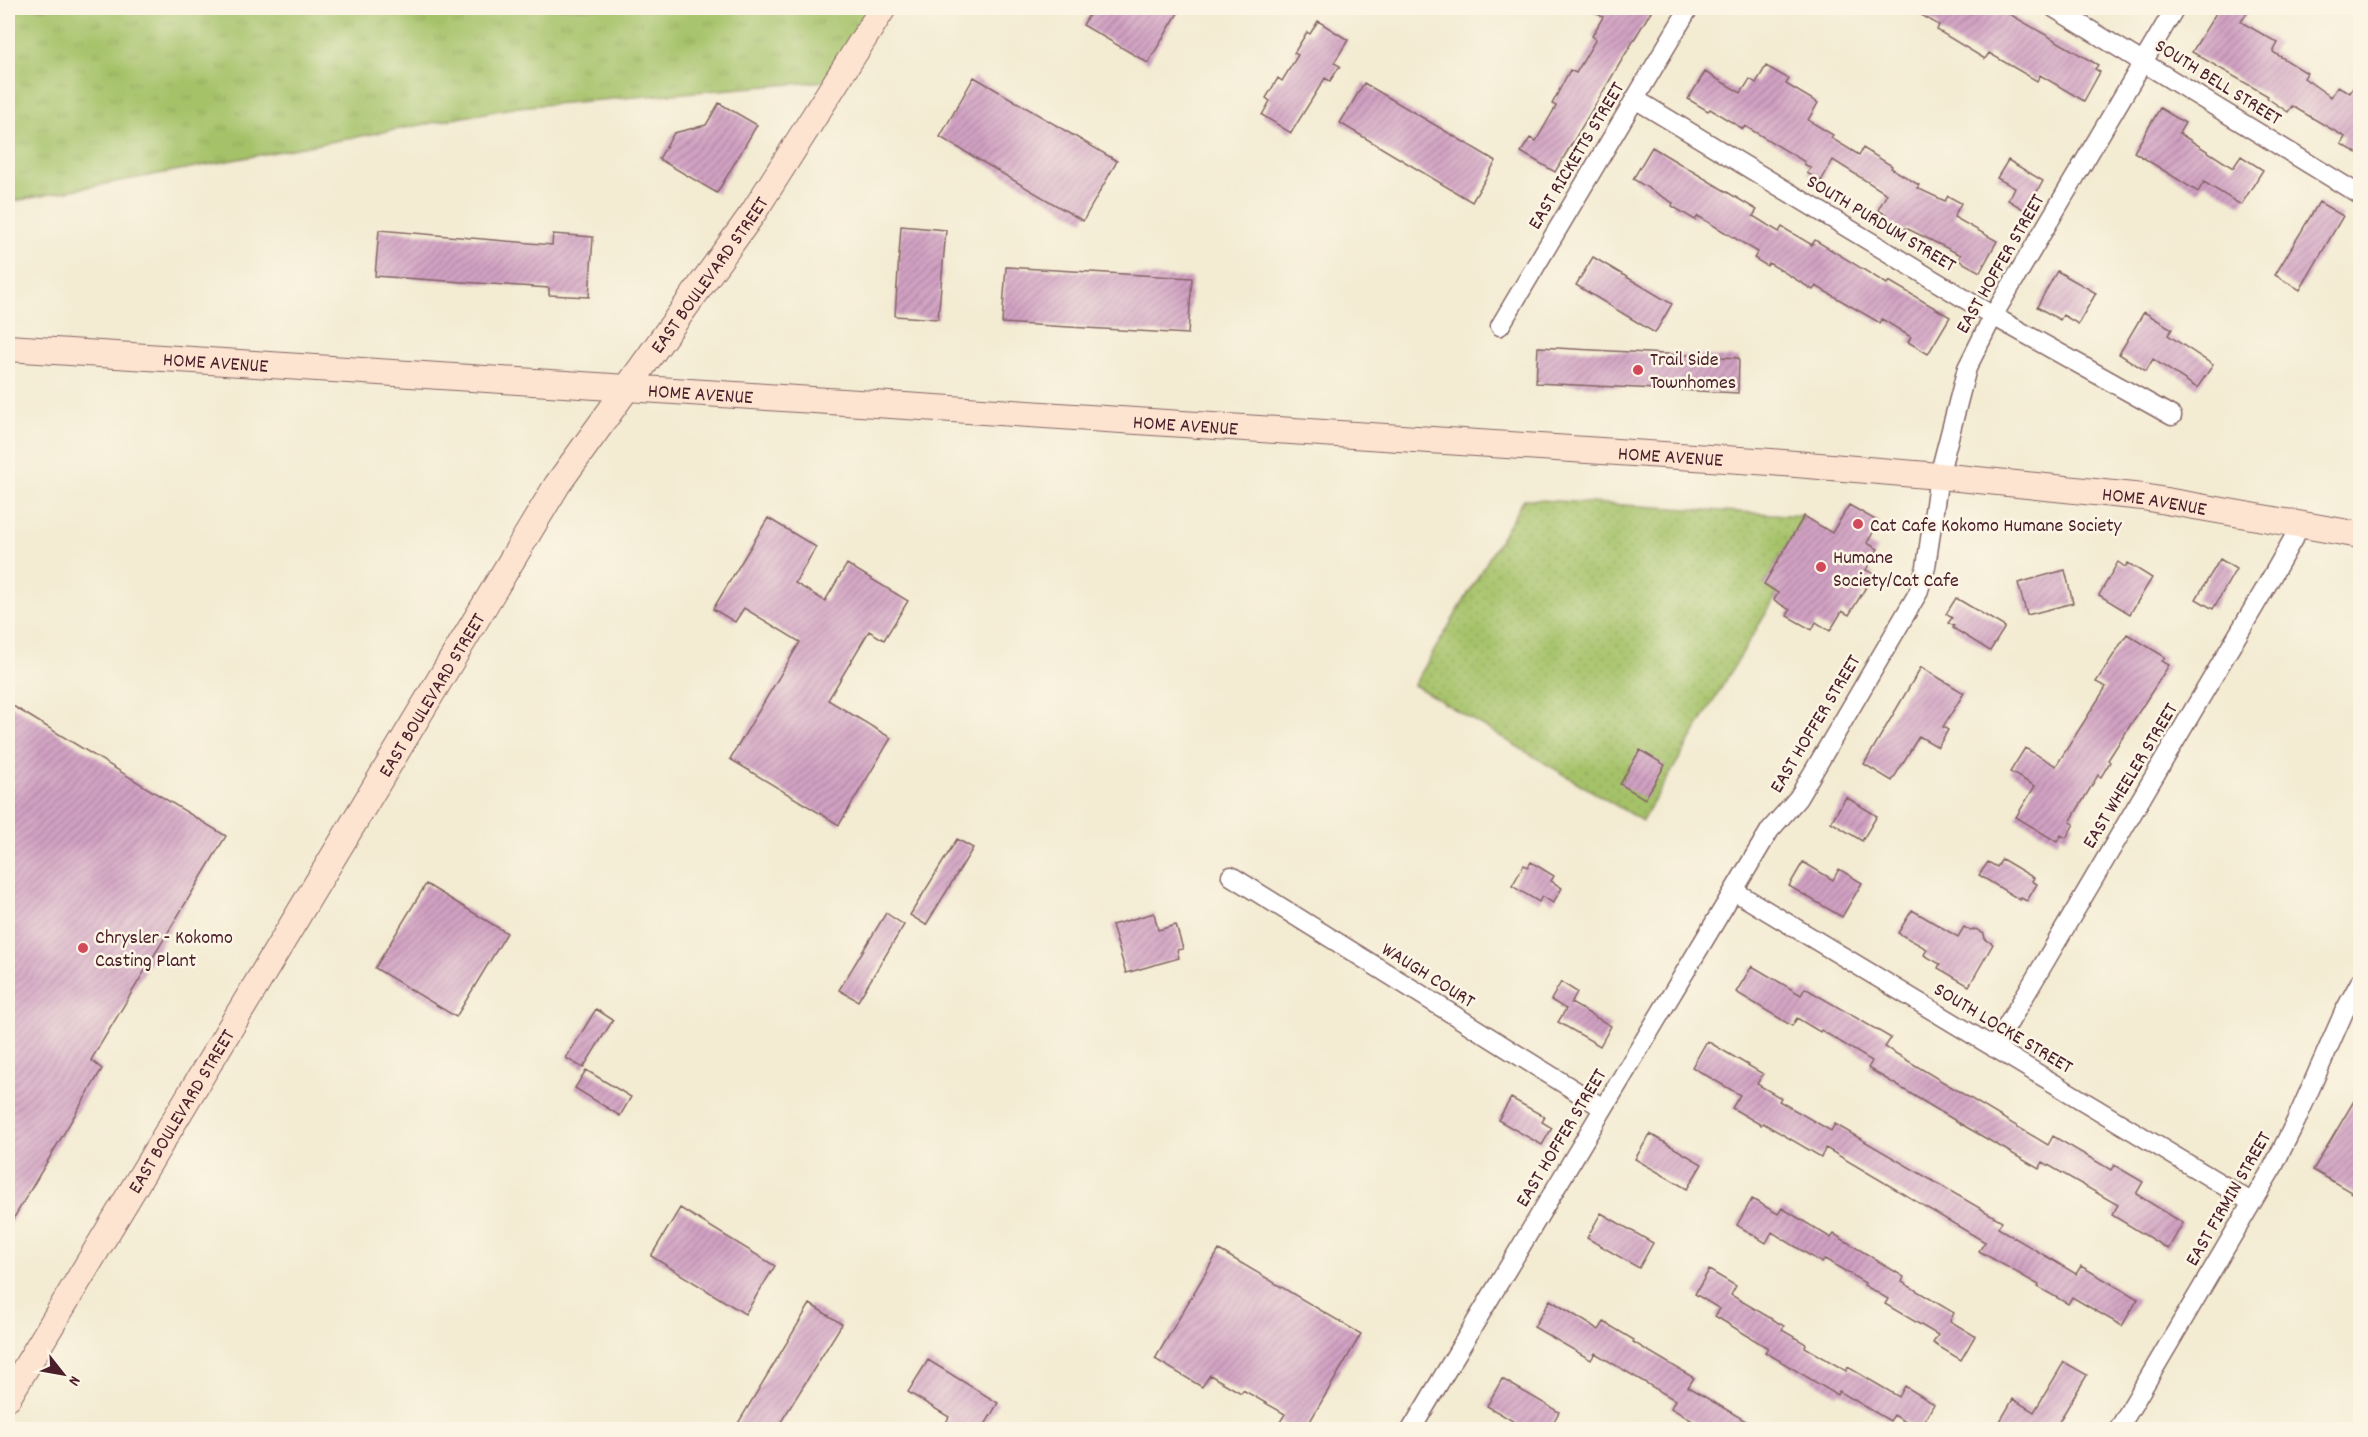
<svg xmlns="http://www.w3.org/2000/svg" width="2368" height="1437" viewBox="0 0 2368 1437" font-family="Dekko,sans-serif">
  <defs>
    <pattern id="grass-tufts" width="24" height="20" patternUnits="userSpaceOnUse" patternTransform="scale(1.5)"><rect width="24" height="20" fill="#a5c269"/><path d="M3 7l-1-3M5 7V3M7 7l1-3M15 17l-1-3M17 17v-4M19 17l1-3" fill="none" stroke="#90a65b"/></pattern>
    <pattern id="park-dots" width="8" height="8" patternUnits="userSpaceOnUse" patternTransform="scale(1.5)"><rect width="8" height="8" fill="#a5c269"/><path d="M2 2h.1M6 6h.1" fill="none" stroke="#90a65b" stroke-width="1.8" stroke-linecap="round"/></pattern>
    <pattern id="building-hatch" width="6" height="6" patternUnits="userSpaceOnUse" patternTransform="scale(1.5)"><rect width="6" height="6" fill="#d1a1c3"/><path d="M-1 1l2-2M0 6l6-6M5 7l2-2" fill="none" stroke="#ac839f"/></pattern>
  </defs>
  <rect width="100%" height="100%" fill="#fcf5e5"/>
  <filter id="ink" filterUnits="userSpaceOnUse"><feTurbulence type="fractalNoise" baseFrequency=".0167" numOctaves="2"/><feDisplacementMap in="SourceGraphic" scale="12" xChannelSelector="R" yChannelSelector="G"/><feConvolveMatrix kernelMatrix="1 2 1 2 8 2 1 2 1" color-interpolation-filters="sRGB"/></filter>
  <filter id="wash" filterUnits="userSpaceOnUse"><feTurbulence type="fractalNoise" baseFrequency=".008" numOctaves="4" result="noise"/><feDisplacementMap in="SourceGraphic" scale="24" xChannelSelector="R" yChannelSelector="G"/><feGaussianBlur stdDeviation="1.35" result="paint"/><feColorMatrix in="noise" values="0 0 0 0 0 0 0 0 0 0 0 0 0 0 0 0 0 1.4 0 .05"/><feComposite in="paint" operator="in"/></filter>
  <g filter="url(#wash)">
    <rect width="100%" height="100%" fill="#f3ebd2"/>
    <path fill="url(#grass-tufts)" stroke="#78704a" stroke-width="1.5" d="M8,8H883L839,80L517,107L8,202Z"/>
    <path fill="url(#park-dots)" stroke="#78704a" stroke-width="1.5" d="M1524,499L1804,516L1764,584L1778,593L1642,821L1414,685Z"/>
    <g id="blocks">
      <path fill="url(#building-hatch)" d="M1093,8H1181L1148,63L1083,25Z
        M1587,8H1653L1555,172L1521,152L1530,138L1536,141L1556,106L1552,104L1570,70L1576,73L1596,39L1592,36L1603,17Z
        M1909,8H1999L2098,65L2095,69L2100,72L2084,101L2040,75L2037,81L1989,53L1985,59L1937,30L1939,25Z
        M2219,8H2250L2241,22L2278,43L2273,52L2307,73L2304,78L2331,97L2338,86L2350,93L2361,75V155L2341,144L2345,137L2292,106L2288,112L2267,98L2268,96L2192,52Z
        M1318,21L1348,40L1334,63L1340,66L1330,81L1325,78L1291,133L1262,115L1270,101L1266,98L1278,78L1282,81L1298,55L1294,53L1307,32L1310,34Z
        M1766,66L1789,79L1786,84L1818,103L1808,120L1833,135L1831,138L1859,155L1863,148L1892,166L1891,168L1919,185L1917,188L1945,201L1948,196L1961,203L1954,217L1997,241L1980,272L1958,260L1961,255L1906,228L1904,231L1884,219L1887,215L1878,210L1887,194L1833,160L1821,181L1807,173L1811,168L1804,164L1805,162L1745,126L1743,129L1710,109L1708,111L1688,99L1705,72L1741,93L1750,79L1756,83Z
        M974,77L1117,161L1083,221L940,137Z
        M1364,83L1496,161L1472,202L1340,123Z
        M719,103L757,125L717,193L659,159L674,133L706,125Z
        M2160,108L2185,123L2179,133L2233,168L2241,156L2263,170L2241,205L2204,182L2198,192L2134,152Z
        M1652,147L1757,210L1753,216L1779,232L1782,227L1812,245L1815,240L1887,284L1889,281L1950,317L1928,354L1908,342L1911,337L1882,319L1880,323L1816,286L1813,290L1769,263L1767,266L1754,258L1758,252L1698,216L1695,220L1672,206L1673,203L1633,179Z
        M2008,160L2043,181L2026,211L2008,200L2015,188L1997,178Z
        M2319,202L2343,216L2300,290L2275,275Z
        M901,226L946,230L938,319L895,316Z
        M379,230L552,245L553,234L593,237L589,297L549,295V288L375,276Z
        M1593,257L1672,304L1655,333L1576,285Z
        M1006,267L1192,278L1188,334L1002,323Z
        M2057,271L2096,293L2078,324L2063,315L2060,320L2037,307Z
        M2144,312L2172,329L2168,335L2213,365L2197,388L2153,359L2146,371L2119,354Z
        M1538,347L1739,358L1738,393L1536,383Z
        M1849,505L1879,522L1867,543L1878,549L1866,570L1874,574L1849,615L1842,611L1830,631L1816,622L1812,630L1787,616L1790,610L1774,600L1778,593L1764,584L1804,516L1832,533Z
        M768,518L816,547L795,583L825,601L847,564L908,601L884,640L869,631L828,700L891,738L839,825L730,759L800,642L744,608L735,622L713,609Z
        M2220,559L2236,569L2213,609L2196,599Z
        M2118,562L2125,567L2128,563L2152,578L2130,614L2099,595Z
        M2065,570L2073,603L2027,615L2018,583Z
        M1956,598L2005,627L1990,651L1953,628L1954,626L1948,623L1952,618L1946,614Z
        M2127,634L2165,657L2162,661L2169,665L2108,760L2110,762L2101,777L2098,775L2070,822L2074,824L2066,838L2061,835L2057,842L2016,817L2035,786L2010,772L2025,748L2056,766L2106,687L2096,682Z
        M1921,667L1964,693L1943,727L1948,730L1938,747L1919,736L1892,781L1864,764Z
        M8,703L226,836L91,1060L102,1069L8,1228Z
        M1640,750L1665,765L1645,799L1620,784Z
        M1846,797L1877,816L1862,841L1831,822Z
        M957,839L973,848L926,925L910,915Z
        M2002,859L2034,878L2032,881L2037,884L2027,901L2021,898L2020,900L1979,875L1988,862L1997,867Z
        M1531,862L1554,876L1551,881L1562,888L1553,903L1542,896L1539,902L1512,886L1524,865L1528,867Z
        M1803,862L1833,880L1839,869L1862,883L1842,917L1789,886Z
        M426,884L507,933L456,1017L375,968Z
        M1912,910L1958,937L1964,927L1971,931L1976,929L1984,934L1985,939L1993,944L1969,986L1938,968L1940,964L1924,955L1927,949L1898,933Z
        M886,913L904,925L858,1001L839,990Z
        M1154,913L1158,930L1176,925L1183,949L1177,950L1179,958L1126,973L1112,925Z
        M1752,966L1801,995L1805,988L1891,1038L1885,1047L2048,1145L2053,1136L2111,1170L2114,1165L2143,1182L2136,1194L2183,1223L2168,1249L2112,1215L2118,1205L2043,1162L2039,1169L1961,1124L1868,1068L1872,1061L1821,1030L1820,1032L1797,1018L1792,1026L1736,992Z
        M1561,982L1577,992L1571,1003L1611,1026L1600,1046L1558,1022L1566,1009L1551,1000Z
        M596,1009L613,1020L583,1068L566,1058Z
        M1707,1041L1763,1074L1757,1084L1781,1098L1779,1101L1831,1131L1835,1124L2002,1221L1998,1228L2076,1274L2081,1266L2138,1299L2122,1326L2072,1297L2068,1304L2038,1287L2039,1285L1979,1251L1985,1242L1826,1148L1821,1157L1763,1123L1761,1125L1732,1108L1740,1095L1692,1067Z
        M586,1070L631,1097L620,1116L575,1088Z
        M2361,1089V1198L2313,1170Z
        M1511,1098L1545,1117L1542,1122L1552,1128L1542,1145L1498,1120Z
        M1650,1134L1702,1164L1687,1189L1635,1159Z
        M1752,1199L1778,1214L1782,1208L1831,1238L1834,1234L1904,1277L1902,1282L1954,1313L1950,1321L1975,1336L1961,1360L1933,1343L1938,1335L1885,1304L1888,1299L1864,1285L1865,1283L1825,1259L1822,1263L1772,1232L1766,1243L1737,1225Z
        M680,1208L775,1266L745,1314L651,1256Z
        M1601,1213L1653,1243L1639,1268L1587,1238Z
        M1219,1250L1361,1334L1305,1430H1293L1280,1422L1285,1414L1243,1390L1241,1393L1210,1375L1202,1387L1155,1359Z
        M1709,1270L1736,1286L1731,1295L1784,1326L1782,1330L1806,1344L1805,1347L1846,1371L1848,1367L1899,1397L1905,1386L1934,1404L1919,1430L1894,1415L1890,1421L1839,1391L1837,1395L1765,1352L1768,1348L1715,1316L1720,1309L1695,1294Z
        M1550,1300L1599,1330L1604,1322L1634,1340L1633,1342L1694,1378L1688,1387L1761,1430H1707L1671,1408L1675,1400L1595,1353L1591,1360L1534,1327Z
        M810,1304L842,1324L776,1430H734Z
        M928,1360L998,1403L982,1430H942L949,1417L908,1392Z
        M2064,1362L2087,1375L2054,1430H1995L2013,1399L2034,1412Z
        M1502,1379L1559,1412L1549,1430H1528L1487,1406Z"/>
    </g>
  </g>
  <g filter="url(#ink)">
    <use href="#blocks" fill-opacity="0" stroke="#856665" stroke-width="1.5"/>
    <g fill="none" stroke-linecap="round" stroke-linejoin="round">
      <g stroke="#856665" stroke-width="21">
        <path id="minor" d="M2054,8L2360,195
          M1635,99L1993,316L2172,416
          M1500,326L1689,8
          M1231,876L1603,1108
          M1734,891L2251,1202
          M1994,1048L2263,592L2301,525
          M1411,1430L1770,830L1798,798L1918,593L1926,567L1939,476L1967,368L1993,316L2175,8
          M2118,1430L2273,1167L2296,1121L2344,1012L2360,982"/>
      </g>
      <g stroke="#856665" stroke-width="28">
        <g id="secondary">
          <path id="s1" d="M8,348L1771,462L1939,476L2143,497L2360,535"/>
          <path id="s2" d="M8,1397L557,485L753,213L883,8"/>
        </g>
      </g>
      <use href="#minor" stroke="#fff" stroke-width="18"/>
      <use href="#secondary" stroke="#fde4d0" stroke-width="26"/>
    </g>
  </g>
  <g fill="#d1495b" stroke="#fcf5e5" stroke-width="2">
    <circle cx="1638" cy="370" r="6"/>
    <circle cx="1858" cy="524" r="6"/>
    <circle cx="1821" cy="567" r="6"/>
    <circle cx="83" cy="948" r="6"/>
  </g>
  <g text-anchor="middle" stroke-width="5" stroke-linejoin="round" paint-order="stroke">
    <g font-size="20" fill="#4a1f2b" stroke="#fcf5e5">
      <text transform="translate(2219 81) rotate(32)" y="7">SOUTH BELL STREET</text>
      <text transform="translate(1575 155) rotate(-59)" y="7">EAST RICKETTS STREET</text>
      <text transform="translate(1882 222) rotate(31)" y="7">SOUTH PURDUM STREET</text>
      <text transform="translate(1999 263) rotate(-60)" y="7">EAST HOFFER STREET</text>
      <text dy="7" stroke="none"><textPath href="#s2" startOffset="1324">EAST BOULEVARD STREET</textPath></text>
      <text dy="7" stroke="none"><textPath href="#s1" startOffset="208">HOME AVENUE</textPath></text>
      <text dy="7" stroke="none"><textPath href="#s1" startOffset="694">HOME AVENUE</textPath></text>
      <text dy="7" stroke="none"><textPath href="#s1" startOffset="1180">HOME AVENUE</textPath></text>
      <text dy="7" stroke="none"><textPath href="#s1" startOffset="1666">HOME AVENUE</textPath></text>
      <text dy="7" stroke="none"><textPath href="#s1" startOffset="2152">HOME AVENUE</textPath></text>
      <text dy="7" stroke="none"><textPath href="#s2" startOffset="820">EAST BOULEVARD STREET</textPath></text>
      <text transform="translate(1814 723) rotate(-59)" y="7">EAST HOFFER STREET</text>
      <text transform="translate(2129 775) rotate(-59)" y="7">EAST WHEELER STREET</text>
      <text transform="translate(1429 974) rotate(32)" y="7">WAUGH COURT</text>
      <text transform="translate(2004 1027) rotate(31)" y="7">SOUTH LOCKE STREET</text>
      <text dy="7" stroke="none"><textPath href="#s2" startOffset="334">EAST BOULEVARD STREET</textPath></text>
      <text transform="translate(1560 1137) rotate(-59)" y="7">EAST HOFFER STREET</text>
      <text transform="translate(2227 1198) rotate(-60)" y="7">EAST FIRMIN STREET</text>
    </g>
    <g font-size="20" fill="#4a1f2b" stroke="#fcf5e5" text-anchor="start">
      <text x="1650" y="365">Trail Side<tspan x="1650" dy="23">Townhomes</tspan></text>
      <text x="1870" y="531">Cat Cafe Kokomo Humane Society</text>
      <text x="1833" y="563">Humane<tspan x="1833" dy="23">Society/Cat Cafe</tspan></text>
      <text x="95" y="943">Chrysler - Kokomo<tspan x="95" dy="23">Casting Plant</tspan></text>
    </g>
  </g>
  <rect width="2368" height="1437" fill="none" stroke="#fcf5e5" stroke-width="30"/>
  <g transform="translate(63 1374) rotate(121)" stroke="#fcf5e5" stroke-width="4.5" paint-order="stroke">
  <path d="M0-4.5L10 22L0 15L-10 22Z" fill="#4a1f2b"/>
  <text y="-9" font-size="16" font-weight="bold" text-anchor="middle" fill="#4a1f2b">N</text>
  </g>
</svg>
